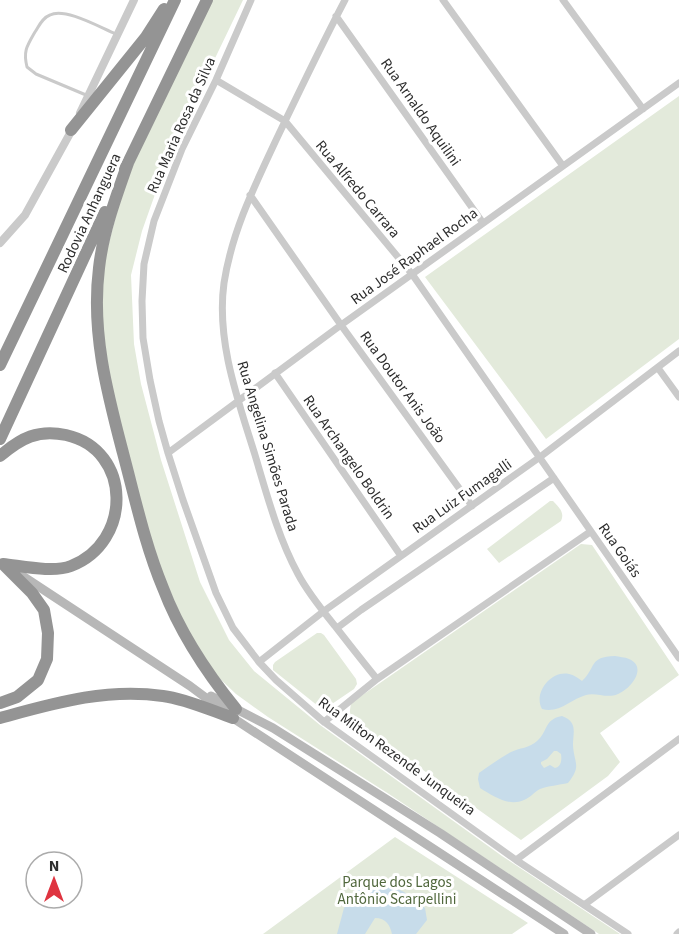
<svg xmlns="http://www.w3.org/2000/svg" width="679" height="934" viewBox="0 0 679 934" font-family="'Source Sans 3',sans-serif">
  <rect width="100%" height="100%" fill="#fff"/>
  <path fill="#e3eadb" d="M212,0H243L170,152L142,231L131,275L134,344L141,384L161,460L200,582L229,640L254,671L320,725L502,856L620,934H599L389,794L268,717L236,694L215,674L184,623L155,556L110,390L101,324L102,269L129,167Z
    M679,96V339L546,439L425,277Z
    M550,501H553C559,507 565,513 561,521L499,563L487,549Z
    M581,544L592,545L679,675L600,733L620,762L608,776L521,840L349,717L351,703Z
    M317,633H321L324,635L356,679L357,684L354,689L326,708L318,706L273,670V665L275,662Z
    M395,837L528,923L512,934H263Z"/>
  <path fill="#c7dcea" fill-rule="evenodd" d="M615,656C619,657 625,657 629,659C648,667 631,689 618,694C607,699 596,692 586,695C571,699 559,714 542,709C533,693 551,670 569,674C574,675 578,678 582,681C597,667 588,657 615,656Z
    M562,716C578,722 573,732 573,745C574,764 582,765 568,783C559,785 548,786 540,789C534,792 530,798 524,800C509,807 493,796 480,788L478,779L479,773C489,766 500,758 511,752C519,748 530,748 537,741C548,732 544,719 562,716ZM554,751H557L561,754C562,760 561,767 555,768L550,765L544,768L541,764V762L547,759Z
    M381,881L404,892L425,908L427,920L416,934H392C390,925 386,918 375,918L365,934H337L344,908L360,885Z"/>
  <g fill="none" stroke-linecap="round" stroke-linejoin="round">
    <path stroke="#cacaca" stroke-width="3" d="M86,95L36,74L27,67C23,51 27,46 35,32C39,26 42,18 50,15C65,7 101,28 116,34"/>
    <path stroke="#cacaca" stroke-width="7" d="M251,0L216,80L182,149L154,221L144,264L142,301L143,338L150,380L159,421L168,453L183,500L216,593L233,628L259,662L276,680L324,722L516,860L628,934
      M345,0C321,46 299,92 277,138C255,185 232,231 224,283C216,341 238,400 255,455C267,495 278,537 298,574C308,593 322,610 335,626C349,644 363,662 377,679
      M443,0L563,166
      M563,0L643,109
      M336,16L483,223
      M216,80L285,121L412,274L679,658
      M250,195L341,325L472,506
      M658,368L679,397
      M275,373L401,556
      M168,453L341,325L679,83
      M337,628L361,610L554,478
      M259,662L324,611L540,457L679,351
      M324,722L377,679L590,532
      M516,860L679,739
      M584,905L679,835
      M677,934L679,932"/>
    <path stroke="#cacaca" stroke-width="8" d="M80,113L134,0
      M0,243L25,215L73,128"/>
    <path stroke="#b7b7b7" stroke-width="9" d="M18,573L190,686L233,718L564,934
      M211,696L273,728L440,833L591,934"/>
    <path stroke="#949494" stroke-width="12" d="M71,130L146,37L164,9
      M128,163C116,197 103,232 99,268C91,332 107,392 123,453C135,498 145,545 163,588C180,633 206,672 236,709
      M125,169L207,0
      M0,365L175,0
      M0,439L105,212
      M0,456C21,438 38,429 66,435C133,450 132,543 71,566C53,573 22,566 3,564
      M0,703L17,697L38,680L47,659L48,633L44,610L32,593L3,564
      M0,718C55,703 105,688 163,696C186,699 210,710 233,718"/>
  </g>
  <g text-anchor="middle" stroke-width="6" stroke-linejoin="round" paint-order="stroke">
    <g font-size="15" fill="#2d2d2d" stroke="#fff">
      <text transform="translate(421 112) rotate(55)" y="5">Rua Arnaldo Aquilini</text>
      <text transform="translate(181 125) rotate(-66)" y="5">Rua Maria Rosa da Silva</text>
      <text transform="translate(358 189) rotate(50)" y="5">Rua Alfredo Carrara</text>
      <text transform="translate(89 213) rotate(-65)" y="5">Rodovia Anhanguera</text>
      <text transform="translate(414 256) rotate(-36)" y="5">Rua José Raphael Rocha</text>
      <text transform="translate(403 387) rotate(54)" y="5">Rua Doutor Anis João</text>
      <text transform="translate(268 446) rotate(73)" y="5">Rua Angelina Simões Parada</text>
      <text transform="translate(349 457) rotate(55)" y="5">Rua Archangelo Boldrin</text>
      <text transform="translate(462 496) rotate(-35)" y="5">Rua Luiz Fumagalli</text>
      <text transform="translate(620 550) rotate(55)" y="5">Rua Goiás</text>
      <text transform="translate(397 756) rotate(36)" y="5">Rua Milton Rezende Junqueira</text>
    </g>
    <g font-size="15" fill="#50673c" stroke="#fff">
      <text x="397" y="887">Parque dos Lagos<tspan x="397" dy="17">Antônio Scarpellini</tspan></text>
    </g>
  </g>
  <g transform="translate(54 880)"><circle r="28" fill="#ffffff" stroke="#ababab" stroke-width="1.5"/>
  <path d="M0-4.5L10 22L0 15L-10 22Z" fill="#df3440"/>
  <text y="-9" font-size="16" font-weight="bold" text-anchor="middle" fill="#2d2d2d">N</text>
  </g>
</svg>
